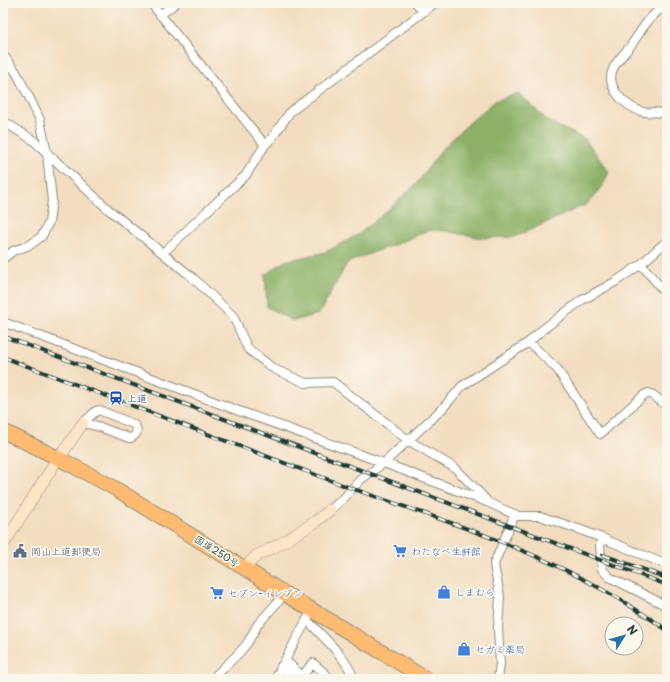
<svg xmlns="http://www.w3.org/2000/svg" width="670" height="682" viewBox="0 0 670 682" font-family="'Playpen Sans','Klee One',sans-serif">
  <rect width="100%" height="100%" fill="#fbf7ec"/>
  <filter id="ink" filterUnits="userSpaceOnUse"><feTurbulence type="fractalNoise" baseFrequency=".025" numOctaves="2"/><feDisplacementMap in="SourceGraphic" scale="8" xChannelSelector="R" yChannelSelector="G"/><feConvolveMatrix kernelMatrix="1 2 1 2 8 2 1 2 1" color-interpolation-filters="sRGB"/></filter>
  <filter id="wash" filterUnits="userSpaceOnUse"><feTurbulence type="fractalNoise" baseFrequency=".012" numOctaves="4" result="noise"/><feDisplacementMap in="SourceGraphic" scale="16" xChannelSelector="R" yChannelSelector="G"/><feGaussianBlur stdDeviation="0.9" result="paint"/><feColorMatrix in="noise" values="0 0 0 0 0 0 0 0 0 0 0 0 0 0 0 0 0 1.4 0 .05"/><feComposite in="paint" operator="in"/></filter>
  <g filter="url(#wash)">
    <rect width="100%" height="100%" fill="#f3ddc0"/>
    <path fill="#8cb066" stroke="#56764d" d="M518,93L548,121L585,139L609,172L603,185L587,204L515,237L482,238L446,231L429,230L397,244L374,252L347,263L319,314L293,321L267,307L265,275L285,261L326,252L359,234L393,206L417,183L442,149L468,124L495,101Z"/>
  </g>
  <g filter="url(#ink)">
    <g fill="none" stroke-linecap="round" stroke-linejoin="round">
      <g stroke="#898d7a" stroke-width="10">
        <path id="street" d="M151,3L265,145
          M416,3L423,12
          M667,6C651,12 641,31 632,44C626,52 617,60 613,69C605,87 624,105 640,111C646,114 655,111 661,113C663,114 665,115 667,116
          M160,15L176,3
          M3,55L16,72L30,99L40,120L47,153L52,201L49,222L42,236L30,245L13,251L3,259
          M3,121L33,140L108,209L192,277L233,316L248,349L274,369L306,383L333,382L408,440L455,468L473,486L486,500
          M163,253L205,213L246,175L265,145L272,138L290,112L435,3
          M641,264L667,295
          M3,322L239,411L384,463L487,502L518,516H540L581,530L602,538L600,545L602,569L609,577L667,606
          M529,342L557,369L600,434L644,395L648,393L653,395L667,406
          M99,410L133,424L136,427L137,432L135,435L131,438H129L97,426L83,423L96,411Z
          M330,510L345,497L360,480L384,463L443,408L462,386L529,342L542,330L582,300L615,282L641,264L667,241
          M602,538L667,565
          M307,620C323,637 346,657 354,679
          M285,660L302,676L313,663L331,679
          M281,666L296,679
          M212,679L240,652L248,642L258,624L285,594
          M275,679L312,610
          M498,679L500,664L498,628L500,597L494,564L515,514"/>
      </g>
      <g stroke="#898d7a" stroke-width="12">
        <path id="secondary" d="M3,545L58,458L64,451L83,423
          M244,568L256,556L282,543L315,522L330,510"/>
      </g>
      <g stroke="#898d7a" stroke-width="16">
        <path id="highway" d="M3,431L58,458L111,486L244,568L285,594L312,610L426,679"/>
      </g>
      <use href="#street" stroke="#fff" stroke-width="8"/>
      <use href="#secondary" stroke="#ffe4c6" stroke-width="11"/>
      <use href="#highway" stroke="#ffbb71" stroke-width="14"/>
      <g stroke="#1f3d34" stroke-width="4">
        <path id="rail" d="M3,336L667,585
          M3,357C118,401 233,444 348,487C410,509 474,529 535,556C581,576 625,601 667,630
          M603,555L667,578"/>
      </g>
      <use href="#rail" stroke="#fbf7ec" stroke-width="2.5" stroke-dasharray="8" stroke-linecap="butt"/>
    </g>
  </g>
  <defs>
    <g id="station-bare" transform="scale(1.08)"><path d="M-3-6H3Q5-6 5-4V2Q5 4 3 4L4.5 6H3L1.5 4h-3L-3 6H-4.5L-3 4Q-5 4-5 2V-4Q-5-6-3-6ZM-3.5-4v3h7v-3ZM-3.5 1v1.5H-2V1ZM2 1v1.5H3.5V1Z" fill="#1a4fb4" stroke="#fbf7ec" stroke-width="2.5" paint-order="stroke"/></g>
    <g id="civic-bare" transform="scale(1.08)"><path d="M-.6-6.5H3V-4.5H.6V-3L4-1V1h2V6H-6V1h2V-1L-.6-3ZM-1.2 2.5V6h2.4V2.5Z" fill="#5c6f8a" stroke="#fbf7ec" stroke-width="2.5" paint-order="stroke"/></g>
    <g id="supermarket-bare" transform="scale(1.08)"><path d="M-6-5.5h2.5l.6 2H6L4.5 2H-2.5L-4.4-4H-6ZM-1.5 3.2a1.3 1.3 0 1 0 .1 0ZM3 3.2a1.3 1.3 0 1 0 .1 0Z" fill="#3f7fe0" stroke="#fbf7ec" stroke-width="2.5" paint-order="stroke"/></g>
    <g id="shop-bare" transform="scale(1.08)"><path d="M-5-2.5h2.3a2.7 3.5 0 0 1 5.4 0H5L5.5 6h-11ZM-1.5-2.5h3a1.5 2.3 0 0 0-3 0Z" fill="#3f7fe0" stroke="#fbf7ec" stroke-width="2.5" paint-order="stroke"/></g>
  </defs>
  <g fill-rule="evenodd">
    <use href="#station-bare" x="116" y="398"/>
    <use href="#civic-bare" x="20" y="551"/>
    <use href="#supermarket-bare" x="400" y="551"/>
    <use href="#shop-bare" x="444" y="592"/>
    <use href="#supermarket-bare" x="217" y="593"/>
    <use href="#shop-bare" x="464" y="649"/>
  </g>
  <g text-anchor="middle" stroke-width="3.5" stroke-linejoin="round" paint-order="stroke">
    <g font-size="10" fill="#164399" stroke="#fbf7ec" text-anchor="start">
      <text x="127" y="402">上道</text>
    </g>
    <g font-size="10" fill="#4e5e75" stroke="#fbf7ec" text-anchor="start">
      <text x="31" y="555">岡山上道郵便局</text>
    </g>
    <g font-size="10" fill="#1f3d34" stroke="#fbf7ec">
      <text transform="translate(217 551) rotate(32)" y="4">国道250号</text>
    </g>
    <g font-size="10" fill="#366cbe" stroke="#fbf7ec" text-anchor="start">
      <text x="411" y="555">わたなべ生鮮館</text>
      <text x="455" y="596">しまむら</text>
      <text x="228" y="597">セブン-イレブン</text>
      <text x="475" y="653">セガミ薬局</text>
    </g>
  </g>
  <rect width="670" height="682" fill="none" stroke="#fbf7ec" stroke-width="16"/>
  <g transform="translate(624 636) rotate(53)"><circle r="19" fill="#fbf7ec" stroke="#a3ada2"/>
  <path d="M0-3L7 15L0 10L-7 15Z" fill="#1f6fb2"/>
  <text y="-6" font-size="11" font-weight="bold" text-anchor="middle" fill="#1f3d34">N</text>
  </g>
</svg>
